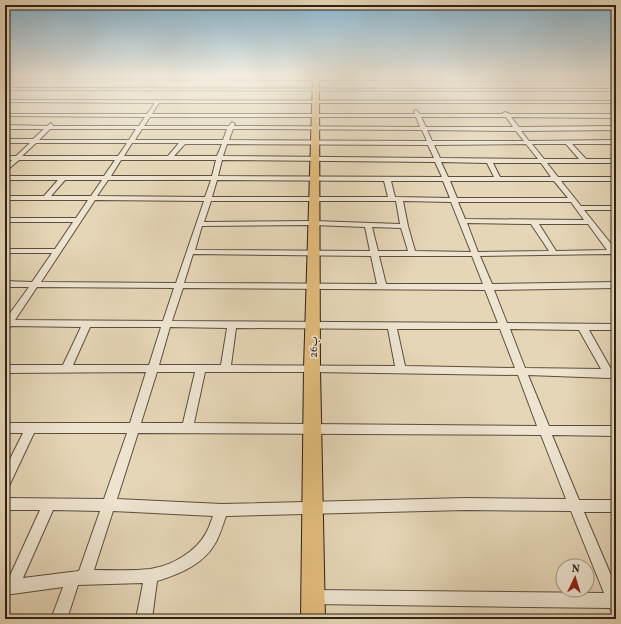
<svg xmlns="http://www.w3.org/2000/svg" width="621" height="624" viewBox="0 0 621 624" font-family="Vollkorn,Amiri,serif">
  <rect width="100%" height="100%" fill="#e5d6b7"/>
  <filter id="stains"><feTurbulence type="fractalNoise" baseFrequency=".005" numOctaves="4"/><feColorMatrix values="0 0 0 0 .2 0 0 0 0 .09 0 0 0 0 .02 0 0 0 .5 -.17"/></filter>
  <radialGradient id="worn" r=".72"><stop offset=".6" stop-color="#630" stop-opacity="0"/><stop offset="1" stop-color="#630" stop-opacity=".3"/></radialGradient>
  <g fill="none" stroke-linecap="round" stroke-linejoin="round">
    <g stroke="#5c4e3e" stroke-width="2">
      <path id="minor" d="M5,77L616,79V81L5,79Z
        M5,88L616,89V91L5,90Z
        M5,100L616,101V103H159L152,114H415L414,111L416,110L420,114H503V113L505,112L509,114H616V118L511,117L519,127L616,126V130L521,131L529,141L616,140V144H572L586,159H616V163H547L558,177H616V181H561L581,206H616V210H584L616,250V258L611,254L480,256L492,284L616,282V288L494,290L507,323L616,324V330H589L611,369H616V377L609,378L528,375L549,426H616V436L552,435L579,500H616V512H584L616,587V612L611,610L610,608L313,604L308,602L306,597L308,592L313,590L604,593L571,511L466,510L226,516C223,525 220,534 216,542C204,564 180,574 157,581L152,619H136L143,583L78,585L67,619H51L63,587L5,595V581L8,580L40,510H5V498L104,499L127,433H34L9,486L5,488V469L23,433H5V423H130L146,372L5,373V365H63L81,327L11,326L9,329L5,330V320L29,287H5V281L32,282L52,253H5V249H55L73,222H5V218H76L88,200H5V196H44L58,180H5V176H104L115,160H19L5,172V167L12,160H5V156H16L30,143H5V139H33L44,129H5V125L47,126L51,123L53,126H139L145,117L5,116V114H147L155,103L6,102ZM150,117H416L420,127L234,126L235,124L232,122L229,126H144ZM421,117H506L513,127H426ZM50,129H136L129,140H39ZM142,129H227L223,140H135ZM233,129L422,130L427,141L229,140ZM427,130L516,131L524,141H432ZM36,143H127L118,156H22ZM132,143H179L168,156H124ZM185,144H222L217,156H174ZM227,144L428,145L434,158L223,156ZM526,144L538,159L440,158L434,145ZM532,144H566L579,159H544ZM121,160H216L212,176H111ZM222,160L435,162L442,177L218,176ZM441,162L487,163L494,177H448ZM493,163H541L551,177H500ZM65,180H102L91,196H51ZM108,180H211L205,197L97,196ZM217,180L384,181L388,197H212ZM391,181H443L450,198L395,197ZM450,181H554L568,198H457ZM95,200L204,201L176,283L41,282ZM211,201H396L400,224L314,221L204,222ZM403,201L451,202L471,252L415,251L408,226ZM458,202H571L584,220L465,219ZM467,223L531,224L549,251L478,252ZM539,224H588L607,250L556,251ZM314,225L365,227L370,251L195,250L202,226ZM372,227L401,228L408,251H378ZM193,254L371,256L377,284L184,283ZM379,256H472L483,284H386ZM37,287L174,288L163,321L15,320ZM183,288L485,290L498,323L172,321ZM90,327H161L149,365H73ZM170,327L227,328L221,365H159ZM236,328L388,329L395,366L231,365ZM397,329H500L515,368L405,366ZM510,329L579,330L601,369L525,368ZM157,372H195L183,423H141ZM205,372H312L518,375L537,426L194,423ZM138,433L541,435L566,499L466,498L222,504L117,499ZM53,510L100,511L79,571L23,578ZM113,511L213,516C211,521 209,528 206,533C196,552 171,566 150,569C132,571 112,570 94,570Z"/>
    </g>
    <g stroke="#2f2116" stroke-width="2">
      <path id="trunk" d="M313,76H319L320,368L325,619H301L304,368Z"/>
    </g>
    <use href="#minor" fill="#eee4d0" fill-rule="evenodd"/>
    <use href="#trunk" fill="#e2bb7c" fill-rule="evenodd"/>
  </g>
  <linearGradient id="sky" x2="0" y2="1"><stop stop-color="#87b6d2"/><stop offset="0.47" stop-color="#f3eddf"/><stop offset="1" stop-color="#f3eddf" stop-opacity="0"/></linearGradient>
  <rect width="621" height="163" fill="url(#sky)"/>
  <g text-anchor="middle" stroke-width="3.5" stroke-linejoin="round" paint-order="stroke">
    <g font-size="11" fill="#2f2116" stroke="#eee4d0">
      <text transform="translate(313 347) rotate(-89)" y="4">26ب</text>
    </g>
  </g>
  <rect width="621" height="624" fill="none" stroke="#e5d6b7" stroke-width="20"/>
  <rect x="6" y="6" width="609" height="612" fill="none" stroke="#2f2116" stroke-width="2"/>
  <rect x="10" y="10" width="601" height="604" fill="none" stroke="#2f2116"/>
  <g transform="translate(575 578) rotate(4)"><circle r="19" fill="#eee4d0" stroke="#a29686"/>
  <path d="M0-3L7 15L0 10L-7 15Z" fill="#8f2418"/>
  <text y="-6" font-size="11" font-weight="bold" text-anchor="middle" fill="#2f2116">N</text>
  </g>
  <rect width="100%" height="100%" filter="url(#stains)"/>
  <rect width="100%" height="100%" fill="url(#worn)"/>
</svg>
